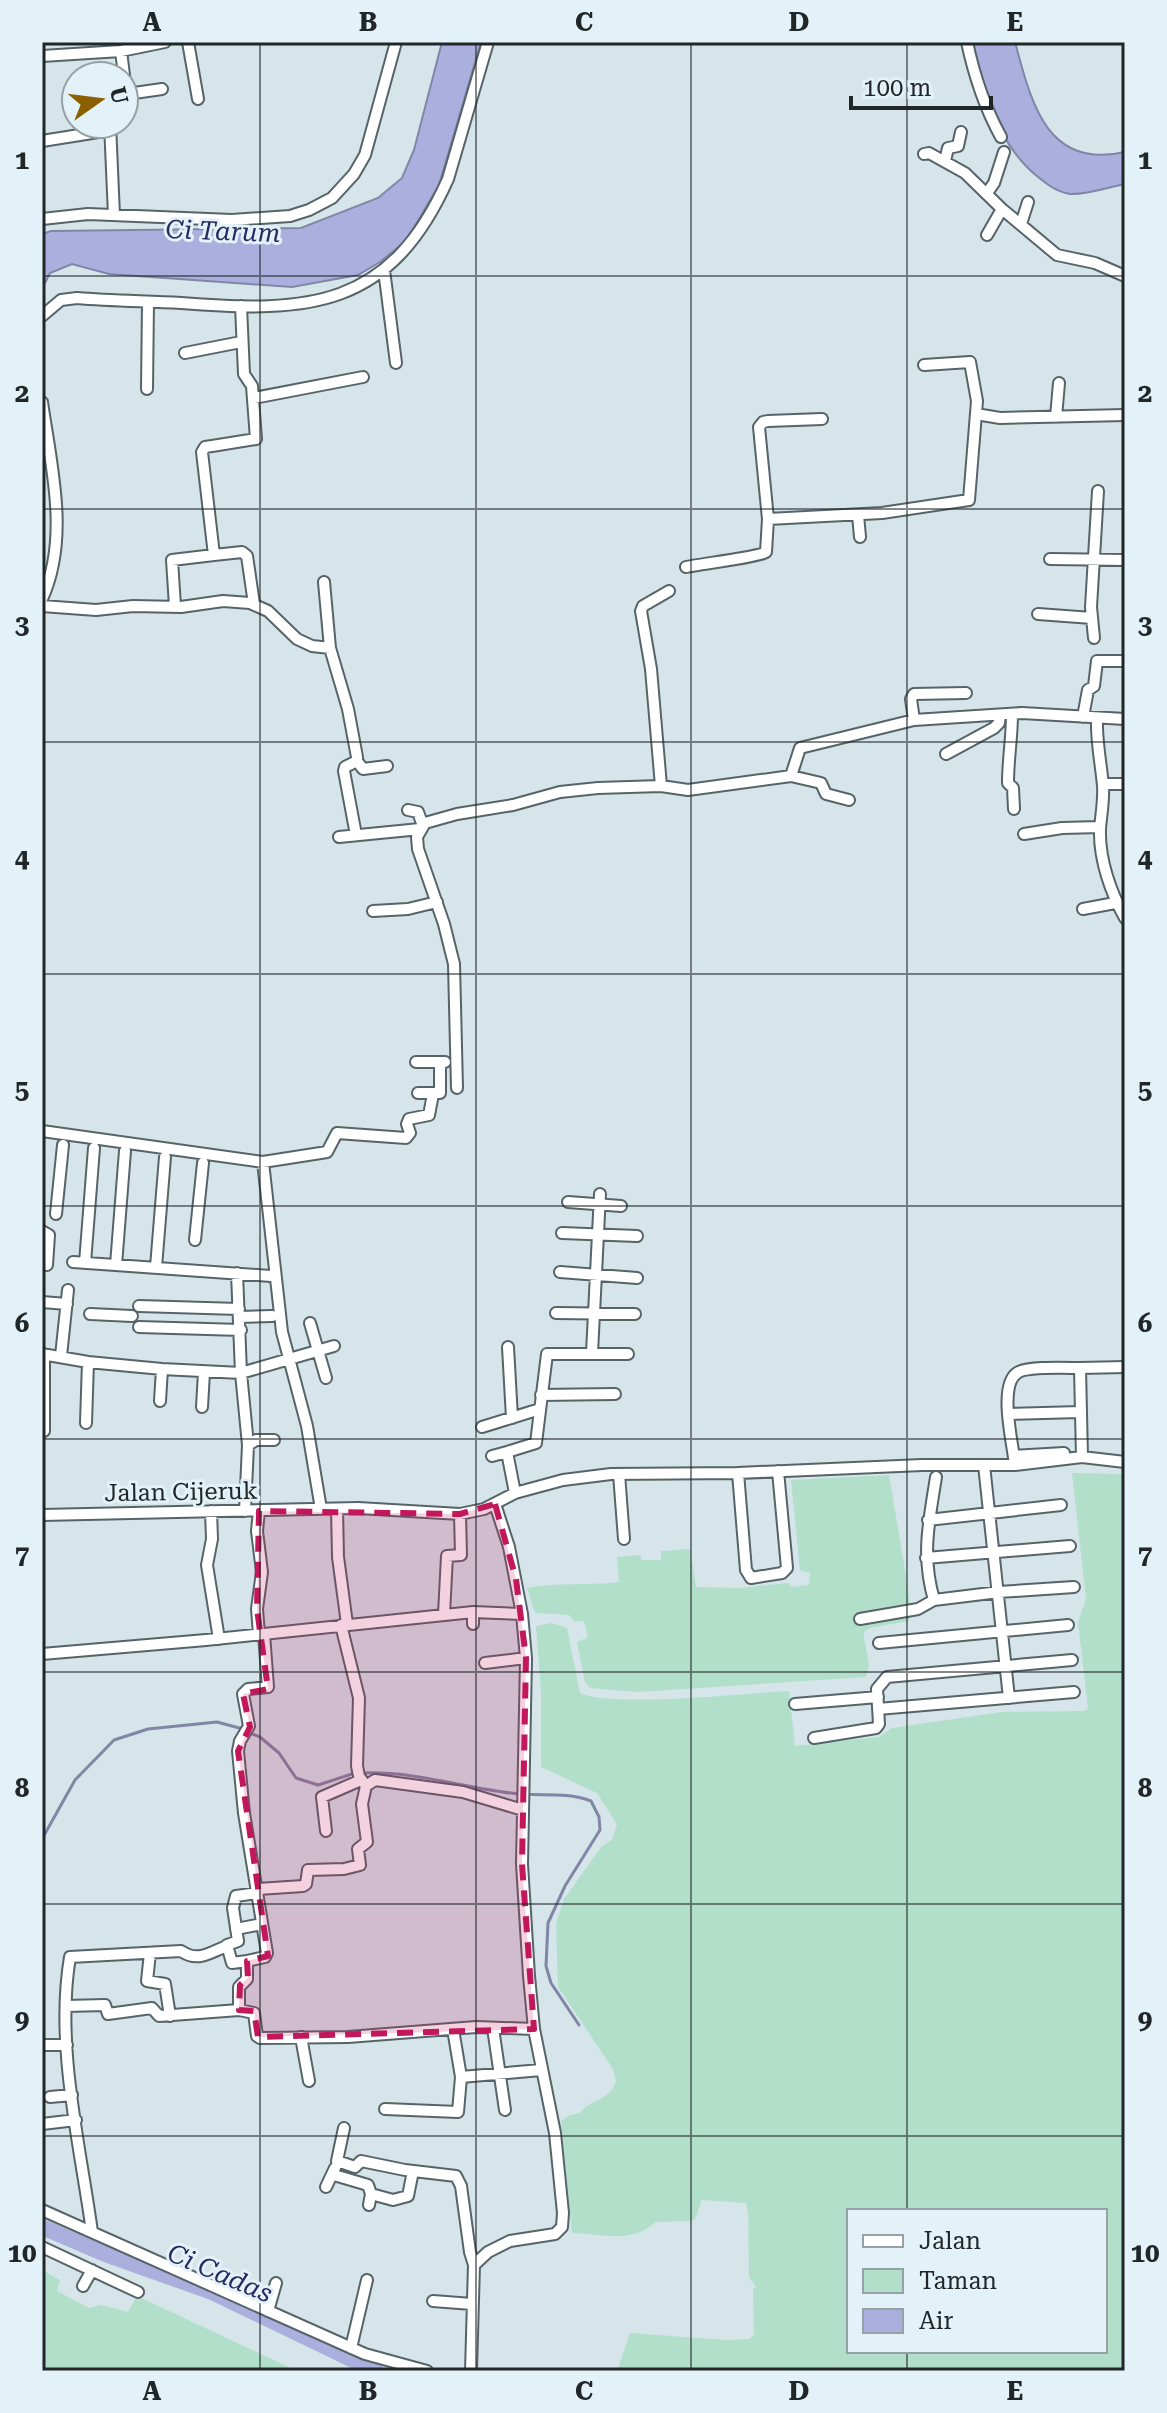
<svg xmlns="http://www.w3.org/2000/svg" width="1167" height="2413" viewBox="0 0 1167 2413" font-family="'Roboto Serif',serif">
  <rect width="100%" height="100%" fill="#d5e5ea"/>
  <path fill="#b2dfca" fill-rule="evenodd" d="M1072,1473L1125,1474V2371H617L630,2333L727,2340L750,2339L754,2334L753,2290L756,2287L749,2277L748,2212L746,2203L702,2200L695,2219L692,2221L656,2222C632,2244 602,2234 572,2233L561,2121L568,2116L580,2113C591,2098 608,2103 616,2081L613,2069L558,1987L556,1924L564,1899L602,1846L612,1840L617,1824L597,1793L541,1767V1692L536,1626L551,1623L567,1628L580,1693C609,1708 749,1693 789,1691L795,1746L879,1737L892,1728L1002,1712L1084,1711L1088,1709L1078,1622L1086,1599ZM849,2211H1105V2351H849Z
    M889,1475L907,1582L911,1616L909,1621L870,1628L864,1632C863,1647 874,1664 865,1677L638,1692L590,1688L585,1682L577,1642L588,1637L584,1621L575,1622L569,1615L537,1613L534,1610L527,1588C558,1582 588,1586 619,1582L617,1557L640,1555L642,1560H661V1551L690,1549L696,1587L739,1588L789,1583L791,1587L809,1585L810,1573L800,1570L791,1480Z
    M42,2270L60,2280L57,2291L89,2308L101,2305L128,2312L137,2296L297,2371H42Z"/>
  <path fill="#aaafdd" stroke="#8186a7" stroke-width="2" d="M442,42H481L439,185L406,241L380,262L358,275L292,287L109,274L72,264L50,273L42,289V234L51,231L301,228L378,198L402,178L414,150Z
    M972,42H1015C1031,101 1046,170 1125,152V184C1109,187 1087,195 1070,194C1057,192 1048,185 1038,177C998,145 981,91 972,42Z"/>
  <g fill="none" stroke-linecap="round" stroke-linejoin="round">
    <path stroke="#8186a7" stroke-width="3" d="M250,1733L260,1737L279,1753L296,1778L318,1785L355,1773
      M363,1773C413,1771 461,1787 511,1793C538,1797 564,1791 591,1801L599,1817L600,1830L565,1886L548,1923L546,1966L551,1983L579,2025
      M42,1839L75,1780L114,1740L148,1729L217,1722L243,1729"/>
    <path stroke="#aaafdd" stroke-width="16" d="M42,2227L105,2254L212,2292L376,2371"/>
    <g stroke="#566469" stroke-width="14">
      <path id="street" d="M188,42L198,99
        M967,42C974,75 985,108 1001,137
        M121,51L128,107L124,110
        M42,56L121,51L165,42
        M127,94L162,89
        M110,124L114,215
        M42,141L111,130
        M924,154L929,153L965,173L1002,209L1057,255L1095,263L1125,276
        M945,161L948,148L958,146L961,132
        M987,193L994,183L1004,152
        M42,219L88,214L232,220L290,216L309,210L332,198L354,174L365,155L396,42
        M1021,224L1028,202
        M987,235L1002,209
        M384,270L396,363
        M42,316L61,300L77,298C112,301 146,301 181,303C309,313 390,309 448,179L488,42
        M185,353L241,342
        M147,389L148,302
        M254,398L363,377
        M42,402C51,465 70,538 42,599
        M976,414L1000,418L1125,415
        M1056,417L1059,383
        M858,515L860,537
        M768,519L882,513L969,500L977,401L970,362L924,365
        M214,555L242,552L247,556L254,604
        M1050,559L1125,560
        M686,567C700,564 759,557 766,552L768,519L759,427L763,422L768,421L822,419
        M324,582L330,648
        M42,606L96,610L133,606L181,607L223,601L250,603L268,611L297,639L312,646L330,648L348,709L357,757V761L345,767L344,771L356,835
        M175,606L172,560L214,555L202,452L205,447L212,446L256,439L252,386L244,374L241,306
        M1038,614L1092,618
        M1094,638L1091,607L1098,491
        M1012,714C1012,738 1008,759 1008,783L1013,788L1014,809
        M1083,717L1088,690L1094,686L1097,661H1125
        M1097,718C1096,741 1101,763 1103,786C1104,801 1101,815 1100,829C1099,860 1111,893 1125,918
        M914,720L911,699L914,694L966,693
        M946,754L994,728L999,723L1000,715
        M357,761L363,769L387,766
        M791,776L800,748L914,720L1022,713L1125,719
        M1103,784H1125
        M661,786L651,669L641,611L643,606L669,591
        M408,810L418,812L423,826
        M1024,834L1062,828L1100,827
        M339,837L420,829
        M1083,909L1115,903
        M373,911L408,909L437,902
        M416,1062H445
        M457,1088L454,964L444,924L418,849L417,837L425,823L457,814L513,805L560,792L598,788L661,786L688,790L791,776L821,783L826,794L849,800
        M418,1093H440V1062
        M42,1131L263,1162L327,1152L337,1133L406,1138L410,1133L407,1124L409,1119L429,1115L433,1094
        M263,1162L282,1332L307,1426L321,1509
        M568,1202L621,1206
        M56,1214L63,1145
        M42,1231L49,1235L47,1265
        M562,1233L637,1236
        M195,1240L203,1163
        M73,1262L271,1276
        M85,1263L94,1148
        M116,1265L125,1151
        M156,1267L165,1157
        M560,1272L637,1278
        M237,1273L241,1373L248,1445L245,1511
        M42,1302L67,1304
        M139,1306L239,1309
        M556,1313L635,1314
        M90,1314L132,1316
        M239,1317L272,1316
        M310,1323L326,1378
        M139,1327L241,1330
        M508,1347L512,1418
        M592,1353L600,1194
        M42,1354L88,1362L162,1369L241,1373L334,1346
        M44,1354V1431
        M61,1356L68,1290
        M1080,1368L1125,1367
        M541,1395L615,1394
        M160,1401L162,1369
        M202,1407L204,1372
        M1009,1414L1080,1412
        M86,1423L88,1362
        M482,1427L540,1409
        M248,1445L256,1440H274
        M492,1456L507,1452
        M1014,1456L1064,1453
        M984,1465L1009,1698
        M1015,1465C1013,1444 998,1386 1017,1373C1026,1366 1067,1368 1080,1368L1082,1457
        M738,1473L746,1570L751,1578L782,1573L787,1568L778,1471
        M619,1474L624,1539
        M515,1493L507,1452L536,1443L547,1354H628
        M337,1509L338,1557L347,1624
        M211,1511L212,1539L207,1565L219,1639
        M259,1511L257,1531L262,1572L257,1609L259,1634
        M42,1515L358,1508L460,1514L484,1509L515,1493L563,1480L611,1474L738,1473L922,1465H1015L1082,1457L1125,1462
        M928,1520L1061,1505
        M926,1558L1070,1546
        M934,1600C921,1555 929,1522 936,1477
        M444,1614L447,1556L461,1555L460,1514
        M860,1619L918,1609L934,1600L999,1592L1074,1587
        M473,1624V1612
        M341,1625L359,1698L357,1766L359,1776L366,1786
        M264,1634L268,1687L248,1689L243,1694L249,1726L240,1741L238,1751L244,1813L267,1953L265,1957L247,1961V1979L239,1987V2010L254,2013L257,2036L260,2038L348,2037L476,2027L534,2029
        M879,1643L1068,1625
        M42,1654L206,1640L473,1612L522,1614
        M485,1663L526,1658
        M795,1704L878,1697
        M878,1709L1074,1692
        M814,1738L876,1728L879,1724L877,1689L887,1677L1072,1660
        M326,1831L322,1797L361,1780
        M258,1889L303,1886L306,1884L308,1870L344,1869L360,1865L358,1849L367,1842L362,1804L366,1786L375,1780L463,1792L523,1810
        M236,1929L262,1924
        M150,1953L147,1981L165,1984L170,2016
        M247,1961L232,1963L227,1945L238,1941L233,1908L236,1896L258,1893
        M66,2006L105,2005L108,2014L152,2008L159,2016L239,2010
        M493,2028L505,2110
        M453,2029L461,2077L541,2070
        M301,2037L309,2081
        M42,2045H67
        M50,2097L72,2095
        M385,2109L458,2112L461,2077
        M42,2124L76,2120
        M344,2128L337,2161L355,2167L361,2161L405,2170L456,2176L461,2186L470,2252L474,2265
        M334,2175L368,2185L371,2194L369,2205
        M326,2187L335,2168
        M371,2194L393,2200L408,2196L413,2171
        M42,2210L365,2354L427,2371
        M92,2232C80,2144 55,2045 70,1957L181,1951C199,1963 210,1952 227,1946
        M42,2247L138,2292
        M83,2286L92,2270
        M433,2301L472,2304
        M268,2311L276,2283
        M351,2348L367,2280
        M471,2371L474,2265L488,2252L510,2241L555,2234L562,2227L563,2213L555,2133L534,2029L529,1976L522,1864L526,1658L522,1614L509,1547L495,1504"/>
    </g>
    <use href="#street" stroke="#fff" stroke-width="10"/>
  </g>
  <path fill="#c2185b" fill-opacity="0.2" stroke="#c2185b" stroke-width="6" stroke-dasharray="16 10" stroke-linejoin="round" d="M495,1504L516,1579L526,1658L522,1864L534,2029L258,2037L254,2011L239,2010L240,1985L248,1978L247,1961L268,1956L238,1751L250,1727L243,1694L268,1689L257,1609L259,1511L460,1514Z"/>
  <path fill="none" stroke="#212729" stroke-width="2" stroke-opacity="0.55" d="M260,42V2371M476,42V2371M691,42V2371M907,42V2211M42,276H1125M42,509H1125M42,742H1125M42,974H1125M42,1206H1125M42,1439H1125M42,1672H1125M42,1904H1125M42,2136H1125M907,2351V2371"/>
  <g text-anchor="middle" stroke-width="6" stroke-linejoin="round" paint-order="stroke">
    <g font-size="24" fill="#212729" stroke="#e2f2f8">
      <text transform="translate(181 1492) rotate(-1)" y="8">Jalan Cijeruk</text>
    </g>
    <g font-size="26" font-style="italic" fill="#2a2961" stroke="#e2f2f8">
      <text transform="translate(223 231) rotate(2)" y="9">Ci Tarum</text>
      <text transform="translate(220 2273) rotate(23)" y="9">Ci Cadas</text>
    </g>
  </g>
  <rect width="1167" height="2413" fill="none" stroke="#e2f2f8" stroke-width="88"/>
  <rect x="847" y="2209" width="260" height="144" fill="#e2f2f8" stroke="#95a1a5" stroke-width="2"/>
  <rect x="863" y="2235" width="40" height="12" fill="#ffffff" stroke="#95a1a5" stroke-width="2"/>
  <text x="919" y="2249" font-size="24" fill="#212729">Jalan</text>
  <rect x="863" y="2269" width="40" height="24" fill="#b2dfca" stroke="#95a1a5" stroke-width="2"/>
  <text x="919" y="2289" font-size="24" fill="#212729">Taman</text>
  <rect x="863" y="2309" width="40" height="24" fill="#aaafdd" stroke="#95a1a5" stroke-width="2"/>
  <text x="919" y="2329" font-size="24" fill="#212729">Air</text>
  <g transform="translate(100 100) rotate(76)"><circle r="38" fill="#e2f2f8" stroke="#95a1a5" stroke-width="2"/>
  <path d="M0-6L14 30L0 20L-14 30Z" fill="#8b6001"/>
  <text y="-12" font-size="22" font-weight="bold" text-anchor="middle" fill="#212729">U</text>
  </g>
  <path d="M851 96v12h140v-12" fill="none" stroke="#212729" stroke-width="4"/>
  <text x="863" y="96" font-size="24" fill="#212729" stroke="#e2f2f8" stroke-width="6" paint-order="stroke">100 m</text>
  <rect x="44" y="44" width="1079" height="2325" fill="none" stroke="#212729" stroke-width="3"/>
  <g font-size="26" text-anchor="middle" font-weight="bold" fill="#212729">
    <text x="152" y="31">A</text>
    <text x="368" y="31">B</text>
    <text x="584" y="31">C</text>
    <text x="799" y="31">D</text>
    <text x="1015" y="31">E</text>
    <text x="22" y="169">1</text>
    <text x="1145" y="169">1</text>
    <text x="22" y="402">2</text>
    <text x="1145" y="402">2</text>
    <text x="22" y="634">3</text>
    <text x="1145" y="634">3</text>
    <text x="22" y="867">4</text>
    <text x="1145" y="867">4</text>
    <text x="22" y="1099">5</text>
    <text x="1145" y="1099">5</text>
    <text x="22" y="1332">6</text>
    <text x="1145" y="1332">6</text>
    <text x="22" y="1564">7</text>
    <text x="1145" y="1564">7</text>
    <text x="22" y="1797">8</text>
    <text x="1145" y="1797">8</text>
    <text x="22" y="2029">9</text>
    <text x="1145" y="2029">9</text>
    <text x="22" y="2262">10</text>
    <text x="1145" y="2262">10</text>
    <text x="152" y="2400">A</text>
    <text x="368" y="2400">B</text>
    <text x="584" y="2400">C</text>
    <text x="799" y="2400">D</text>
    <text x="1015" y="2400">E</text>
  </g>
</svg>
